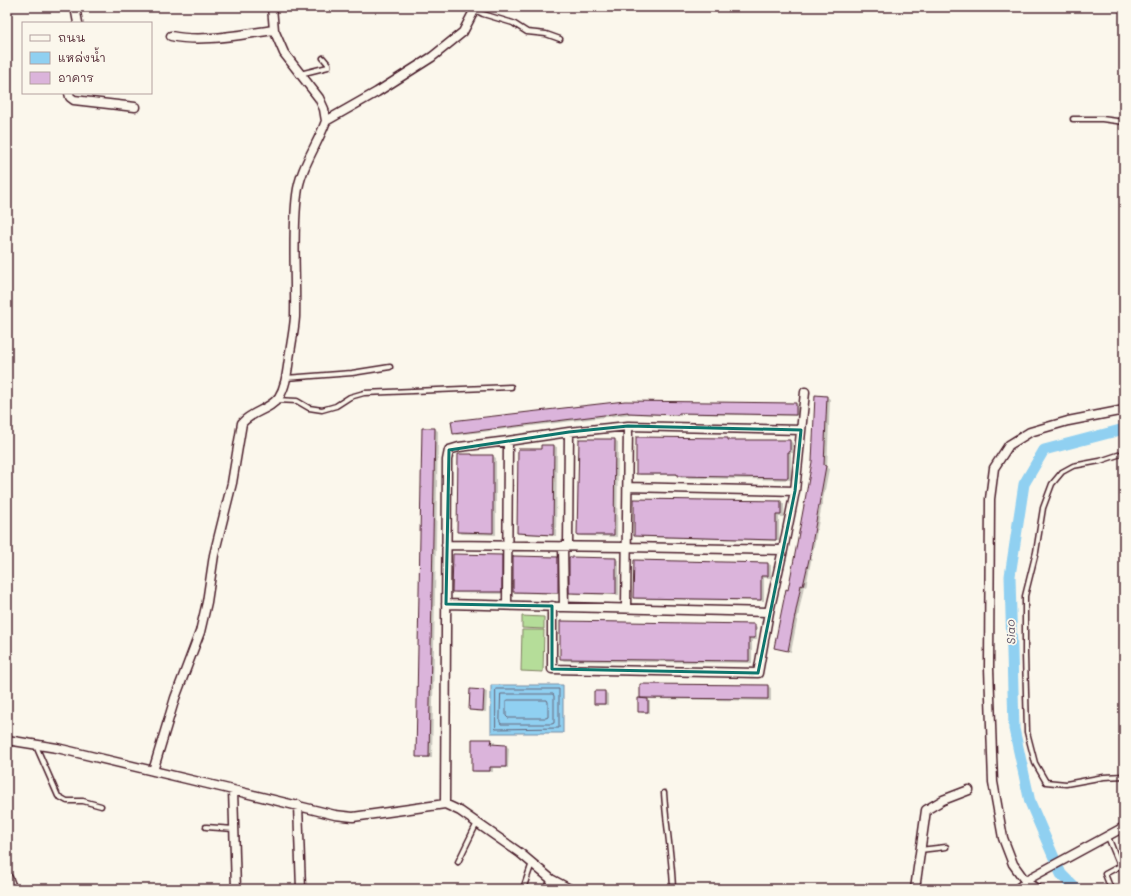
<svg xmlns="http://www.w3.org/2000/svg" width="1131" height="896" viewBox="0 0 1131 896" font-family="Mali,'Playpen Sans Thai',sans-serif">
  <rect width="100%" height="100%" fill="#fbf7ec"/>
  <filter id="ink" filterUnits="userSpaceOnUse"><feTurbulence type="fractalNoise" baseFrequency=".025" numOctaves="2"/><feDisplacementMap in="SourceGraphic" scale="8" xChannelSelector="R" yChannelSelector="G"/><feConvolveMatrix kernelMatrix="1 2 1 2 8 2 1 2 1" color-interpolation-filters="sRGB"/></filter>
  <g filter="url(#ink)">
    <path fill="#b5dd99" stroke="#807e62" d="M522,616L544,617V629L522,628Z
      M522,630H544L543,672L521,671Z"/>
    <path fill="#90d0f1" stroke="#7489a2" d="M491,685H563V733H491Z"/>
    <path fill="#0003" d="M827,397L830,399L827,468L829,469L806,587L804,586L791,652L775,647L789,591Z
      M625,402L796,404L799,405V416L681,414V416L631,414L457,435L454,433Z
      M435,429L438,431L432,758H420L417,756Z
      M728,439L732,441H790L793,443V453H791V480L681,478L678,475H640L637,473Z
      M580,440H615L618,442L617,537L581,536L578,535Z
      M542,446H554L557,447L556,536L521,534L518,533L542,450Z
      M474,456H493L496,458V535L462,534L458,532Z
      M635,500L781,502L784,504V517H779V541L638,537L635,536Z
      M502,556L505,558V594L456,593L453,591Z
      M557,558L561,559V594L517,593L514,592Z
      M616,559L619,561V595L574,594L570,592Z
      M635,561L768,564L771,565V578H764V601L637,599L634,597Z
      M754,625L757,627V640H752V663L564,661L561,659Z
      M641,685L768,686L771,688V701L646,699L650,701V713H642L639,711L645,700L641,697Z
      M484,691L487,692L486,712L473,711L470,709Z
      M605,692L608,694V705H598L595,703Z
      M491,740L495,742L494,745L506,746L509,748L508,768H493V772H476L473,771Z"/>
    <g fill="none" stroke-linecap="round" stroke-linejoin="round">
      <path stroke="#66667a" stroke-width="1" d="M496,689H559V728L496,729Z
        M501,694H553L554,696V723L552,724H501L500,722Z
        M508,700H547L548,702V717L546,718H508L506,716V702Z"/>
      <path stroke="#90d0f1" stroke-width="11" d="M1076,889L1061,874L1030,802L1014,729L1010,576L1024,484L1044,450L1124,429"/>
    </g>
    <path fill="#dbb4db" stroke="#4a1f2b" d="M815,395L827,396L824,465L826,466L810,555L803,586L801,585L788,651L774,648L786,589L788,590L795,554L812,462Z
      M625,401L796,403V415L679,413L678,415L628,413V412L453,434L451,421Z
      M422,428H435L429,757H416Z
      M636,437L728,438V440H790V452H788V478L677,476V474H636Z
      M579,439H615L614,535H577Z
      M541,445H554L553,535L517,533L518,449H541Z
      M458,454H472V455H493V533L457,532Z
      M634,499L781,501V515H776V540L634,536Z
      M453,554L502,555V592H452Z
      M513,556L558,557V593L513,592Z
      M569,557L616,558V594L569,593Z
      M634,560L768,563V576H761V600L633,598Z
      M560,621L755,624V638H749V661L560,659Z
      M640,684L768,685V699L640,698Z
      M470,689L484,690L483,711L469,710Z
      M594,691H605V704H594Z
      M638,698L648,699V712H638Z
      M472,739H492L491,744L506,745V767H490V771H472Z"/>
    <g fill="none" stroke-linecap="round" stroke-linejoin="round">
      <g stroke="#4a1f2b" stroke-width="7">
        <path id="lane" d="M475,10L483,14L513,23L527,32L546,34L560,39
          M300,74L328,67V64L323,58
          M1073,119H1102L1124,122
          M286,378L352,373L390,367
          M276,400L297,401L309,408L322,410L336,406L350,397L364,393L511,387
          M1124,453L1100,461L1073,466L1062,472L1052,484L1043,508L1036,552L1025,596V654L1027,732L1035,763L1046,782L1066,784L1104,777L1124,776
          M36,746L58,796L67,801H83L101,806
          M664,793C666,825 672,857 673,889
          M206,827L234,829
          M1108,837L1120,866L1105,874L1111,889
          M920,850L946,847
          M458,862L477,823
          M523,889L532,863
          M546,889L551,879"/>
      </g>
      <g stroke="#4a1f2b" stroke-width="11">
        <path id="street" d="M75,7L78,23
          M272,7L274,30L284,53L319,98L324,109L326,121
          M171,36C203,43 242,34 274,30
          M69,93L70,97L74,100L135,107
          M628,487L795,491
          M446,545L627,547L783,550
          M563,546L564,607
          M568,546L569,432
          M446,604L769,612
          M507,605L508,441
          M552,606V669L758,673L769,612L783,550L795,491L805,392
          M626,608L628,426
          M7,740L57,748L233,790L335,815L353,817L445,804L460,811L520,853L551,879L570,889
          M153,771L175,698L200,632L207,602L214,555L232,483L242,423C252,411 270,410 279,397C286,386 287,372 289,359C291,345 294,331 295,317C296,276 292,235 297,195C300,168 317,146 326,121L377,92L432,57L463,32L476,7
          M233,790L236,889
          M445,804L447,460L449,450L459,447L508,441L569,432L628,426L801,430
          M298,805L301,889
          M915,889L926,810L943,800L969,790
          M1017,889L1032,877L1124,827
          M1037,889L1026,882L1013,864L1003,838L993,782L989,668L990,499L994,468L1009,445L1030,432L1068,421L1124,410"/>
      </g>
      <g stroke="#4a1f2b" stroke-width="14">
        <path id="secondary" d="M7,879L11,889"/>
      </g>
      <use href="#lane" stroke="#fbf7ec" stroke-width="4"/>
      <use href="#street" stroke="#fbf7ec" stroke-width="8"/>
      <use href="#secondary" stroke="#fbf7ec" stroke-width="11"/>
    </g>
  </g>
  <path fill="none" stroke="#0f766e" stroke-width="3" stroke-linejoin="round" d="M628,426L801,430L795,491L758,673L552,669V606L446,604L449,450L569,432Z"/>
  <g text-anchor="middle" stroke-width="3.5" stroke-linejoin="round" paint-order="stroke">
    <g font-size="12" font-style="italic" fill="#5f5466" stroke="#fbf7ec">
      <text transform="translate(1011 632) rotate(-92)" y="4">Siao</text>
    </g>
  </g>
  <rect width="1131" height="896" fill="none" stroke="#fbf7ec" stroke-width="24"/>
  <rect x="12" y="12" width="1107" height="872" fill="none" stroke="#4a1f2b" stroke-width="1.5" filter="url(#ink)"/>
  <rect x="22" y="22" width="130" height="72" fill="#fbf7ec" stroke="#b4a19f"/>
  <rect x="30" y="35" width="20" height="6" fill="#fbf7ec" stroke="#b4a19f"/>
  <text x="58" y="42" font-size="12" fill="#4a1f2b">ถนน</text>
  <rect x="30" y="52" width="20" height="12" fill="#90d0f1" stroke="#b4a19f"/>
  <text x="58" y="62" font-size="12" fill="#4a1f2b">แหล่งน้ำ</text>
  <rect x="30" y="72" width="20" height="12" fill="#dbb4db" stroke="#b4a19f"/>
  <text x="58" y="82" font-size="12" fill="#4a1f2b">อาคาร</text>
</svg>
